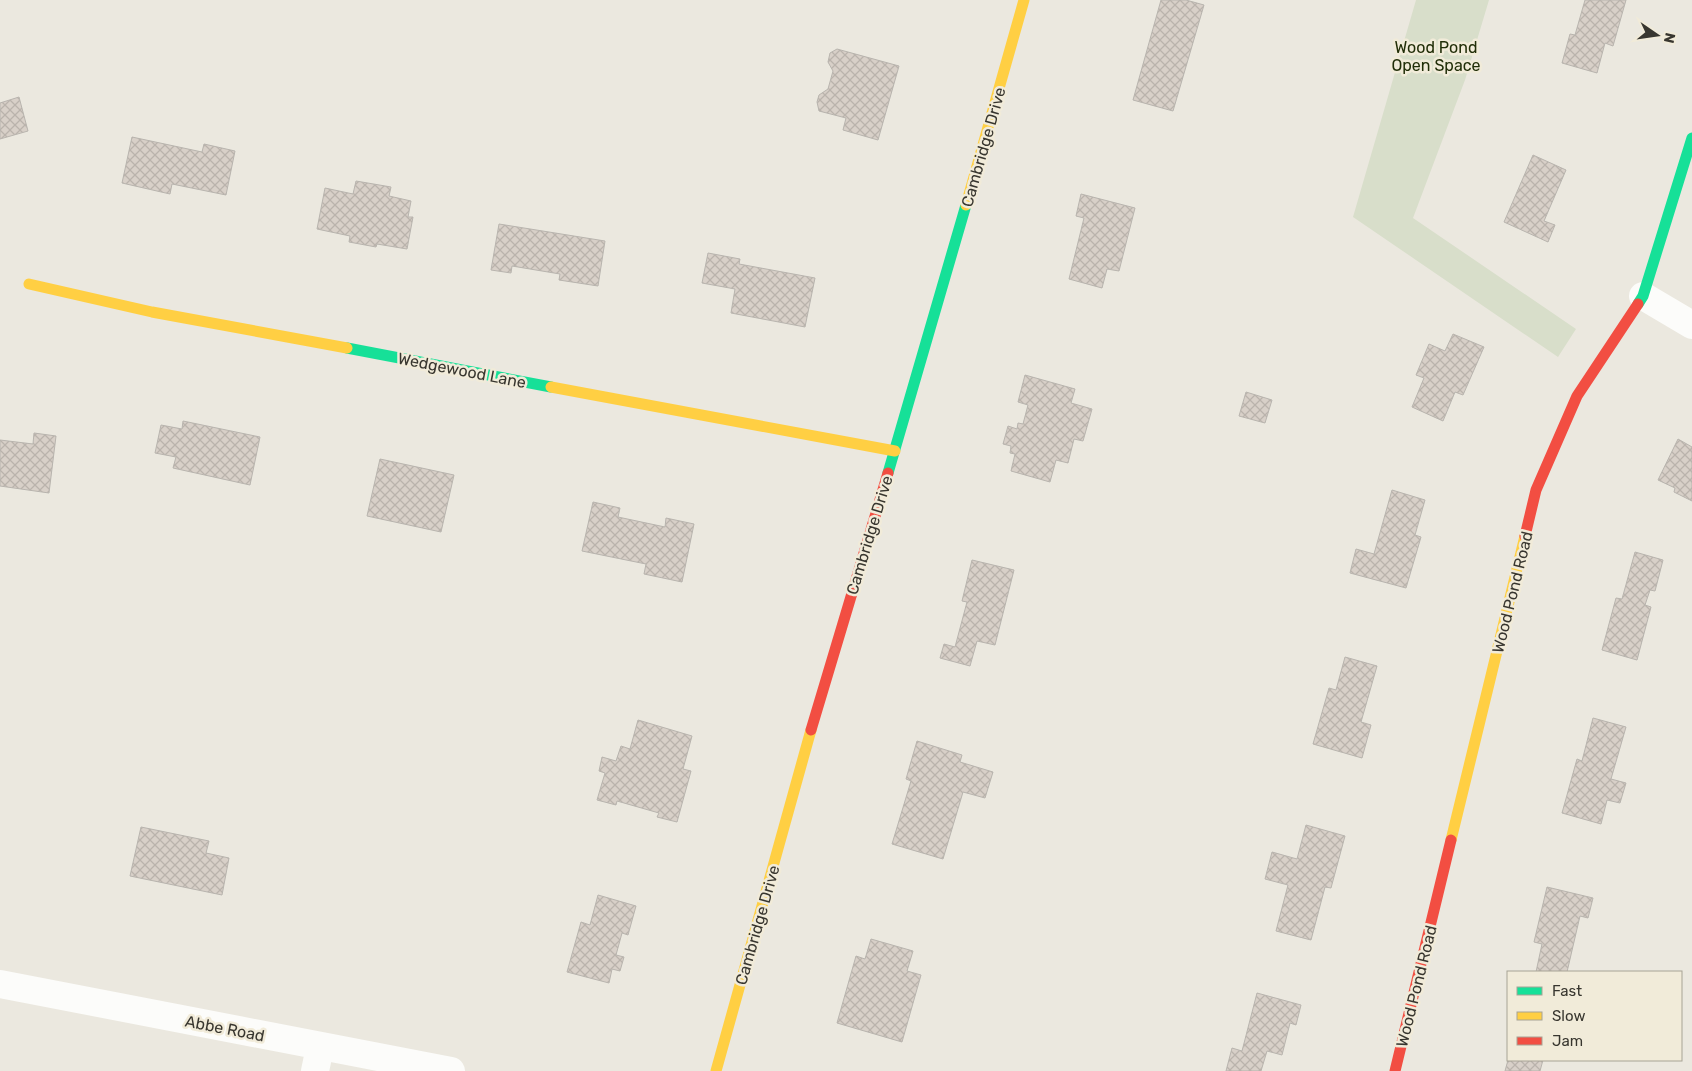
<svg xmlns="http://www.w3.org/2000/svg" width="1692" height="1071" viewBox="0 0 1692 1071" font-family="Rubik,sans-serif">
  <defs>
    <pattern id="building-cross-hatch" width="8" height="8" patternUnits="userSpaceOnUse" patternTransform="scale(1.25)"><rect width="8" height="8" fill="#d8d0c8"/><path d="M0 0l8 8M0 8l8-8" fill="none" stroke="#bab3ac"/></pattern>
  </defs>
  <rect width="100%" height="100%" fill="#ebe8df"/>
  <path fill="#d8deca" d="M1416,0H1489L1465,80L1413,218L1576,329L1558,357L1353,217Z"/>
  <path fill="url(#building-cross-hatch)" stroke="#b8b4ae" d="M1161,0H1186L1204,5L1173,111L1133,100Z
    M1585,0H1626L1613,46L1605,43L1597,73L1562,63L1570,34L1575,35Z
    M837,49L899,66L878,140L843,130L846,118L819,111L817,102L819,95L828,89L833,71L828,62L830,53Z
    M19,97L28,131L0,139V103Z
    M132,137L202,152L204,144L235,151L226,195L172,184L170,194L122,183Z
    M1533,155L1566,170L1544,221L1555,225L1548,242L1504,222Z
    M356,181L391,187L389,196L411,201L408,217H413L407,249L377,244L376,247L349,242L350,236L317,229L325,188L353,194Z
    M1081,194L1135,208L1119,271L1107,269L1102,288L1069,279L1084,218L1076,216Z
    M499,224L605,241L598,286L559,280L560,274L512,266L511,273L491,270Z
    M708,253L740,259L739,264L815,278L805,327L731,313L735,289L702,283Z
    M1453,334L1484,347L1463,395L1455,392L1443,421L1412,407L1424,378L1416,375L1429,344L1445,351Z
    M1025,375L1075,389L1071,403L1092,409L1083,441L1074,439L1068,463L1056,460L1050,482L1011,471L1015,454L1010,453L1011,446L1003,444L1008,426L1017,429L1018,423L1023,424L1028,405L1018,402Z
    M1246,392L1272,400L1265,423L1239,416Z
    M183,421L260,437L250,485L173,468L176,457L155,453L161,425L182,429Z
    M34,433L56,436L49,493L0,486V440L33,444Z
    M1678,439L1692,447V501L1674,492L1675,488L1658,480Z
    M380,459L454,475L441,532L367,516Z
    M1392,490L1425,500L1415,535L1421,537L1406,588L1350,573L1356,549L1374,554Z
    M593,502L620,508L618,517L665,527L666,518L694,524L682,582L644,574L646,564L582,551Z
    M1635,552L1663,560L1655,591L1650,590L1645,605L1651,607L1637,660L1602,650L1616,598L1622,599Z
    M972,560L1014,570L995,645L977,641L970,666L940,658L944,644L955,647L967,602L962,601Z
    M1345,657L1377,666L1361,722L1371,725L1362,758L1313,744L1329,688L1336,690Z
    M1593,718L1626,727L1611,779L1626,783L1620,803L1607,800L1601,824L1562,813L1577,759L1582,761Z
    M638,720L692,736L683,769L691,771L677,822L657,817L659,813L617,801L616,805L597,800L605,773L599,771L602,757L616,761L621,746L630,749Z
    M917,741L962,755L960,762L993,772L985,798L963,792L943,859L892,844L911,781L906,779Z
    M1306,825L1345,836L1331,888L1325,887L1311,940L1276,931L1288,885L1265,879L1272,852L1297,859Z
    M141,827L209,841L206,853L229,858L222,895L130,876Z
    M1547,887L1593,898L1588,918L1580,916L1567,972H1536L1542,944L1534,942Z
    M598,895L636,906L628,935L622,933L616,955L624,957L620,971L612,969L609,983L567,972L581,922L590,925Z
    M871,939L913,951L907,971L921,975L902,1042L837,1023L856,956L865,959Z
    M1257,993L1301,1005L1296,1025L1290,1023L1282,1055L1267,1051L1261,1071H1226L1232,1048L1242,1051Z
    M1508,1060H1543L1540,1071H1505Z"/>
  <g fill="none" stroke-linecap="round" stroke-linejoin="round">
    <path stroke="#fcfcfa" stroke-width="28" d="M1643,296L1692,325
      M0,984L451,1071
      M315,1071L320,1047"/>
    <path stroke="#16e098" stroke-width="11" d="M1638,304L1643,296L1692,138
      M347,348L551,387
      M888,473L966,205"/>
    <path stroke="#ffcf43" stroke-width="11" d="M966,205L1024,0
      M29,284L152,312L347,348
      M551,387L895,451
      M1451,840L1525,536
      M716,1071L811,730"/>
    <path stroke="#f24e42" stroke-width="11" d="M1525,536L1536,490L1577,396L1638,304
      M811,730L888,473
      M1395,1071L1451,840"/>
  </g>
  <g text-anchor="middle" stroke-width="5" stroke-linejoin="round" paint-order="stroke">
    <g font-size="16" fill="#212e08" stroke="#f1ebd9">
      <text x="1436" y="53">Wood Pond<tspan x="1436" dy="18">Open Space</tspan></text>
    </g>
    <g font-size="16" fill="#38362f" stroke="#f1ebd9">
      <text transform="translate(983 147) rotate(-74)" y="6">Cambridge Drive</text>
      <text transform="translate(462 370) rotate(11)" y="6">Wedgewood Lane</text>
      <text transform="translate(869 535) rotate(-73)" y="6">Cambridge Drive</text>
      <text transform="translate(1512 592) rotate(-76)" y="6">Wood Pond Road</text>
      <text transform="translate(757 925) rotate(-74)" y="6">Cambridge Drive</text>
      <text transform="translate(1416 986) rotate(-76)" y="6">Wood Pond Road</text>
      <text transform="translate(225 1028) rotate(11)" y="6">Abbe Road</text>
    </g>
  </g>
  <rect x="1507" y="971" width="175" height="90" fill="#f1ebd9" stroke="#a7a395"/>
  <rect x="1517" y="987" width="25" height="8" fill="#16e098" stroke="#a7a395"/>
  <text x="1552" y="996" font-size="15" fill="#38362f">Fast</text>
  <rect x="1517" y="1012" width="25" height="8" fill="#ffcf43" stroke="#a7a395"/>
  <text x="1552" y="1021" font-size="15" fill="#38362f">Slow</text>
  <rect x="1517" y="1037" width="25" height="8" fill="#f24e42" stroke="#a7a395"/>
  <text x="1552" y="1046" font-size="15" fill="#38362f">Jam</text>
  <g transform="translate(1657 35) rotate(103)" stroke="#f1ebd9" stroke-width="4" paint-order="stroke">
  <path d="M0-4L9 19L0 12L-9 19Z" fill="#38362f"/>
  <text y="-8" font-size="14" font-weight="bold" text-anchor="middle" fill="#38362f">N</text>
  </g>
</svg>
